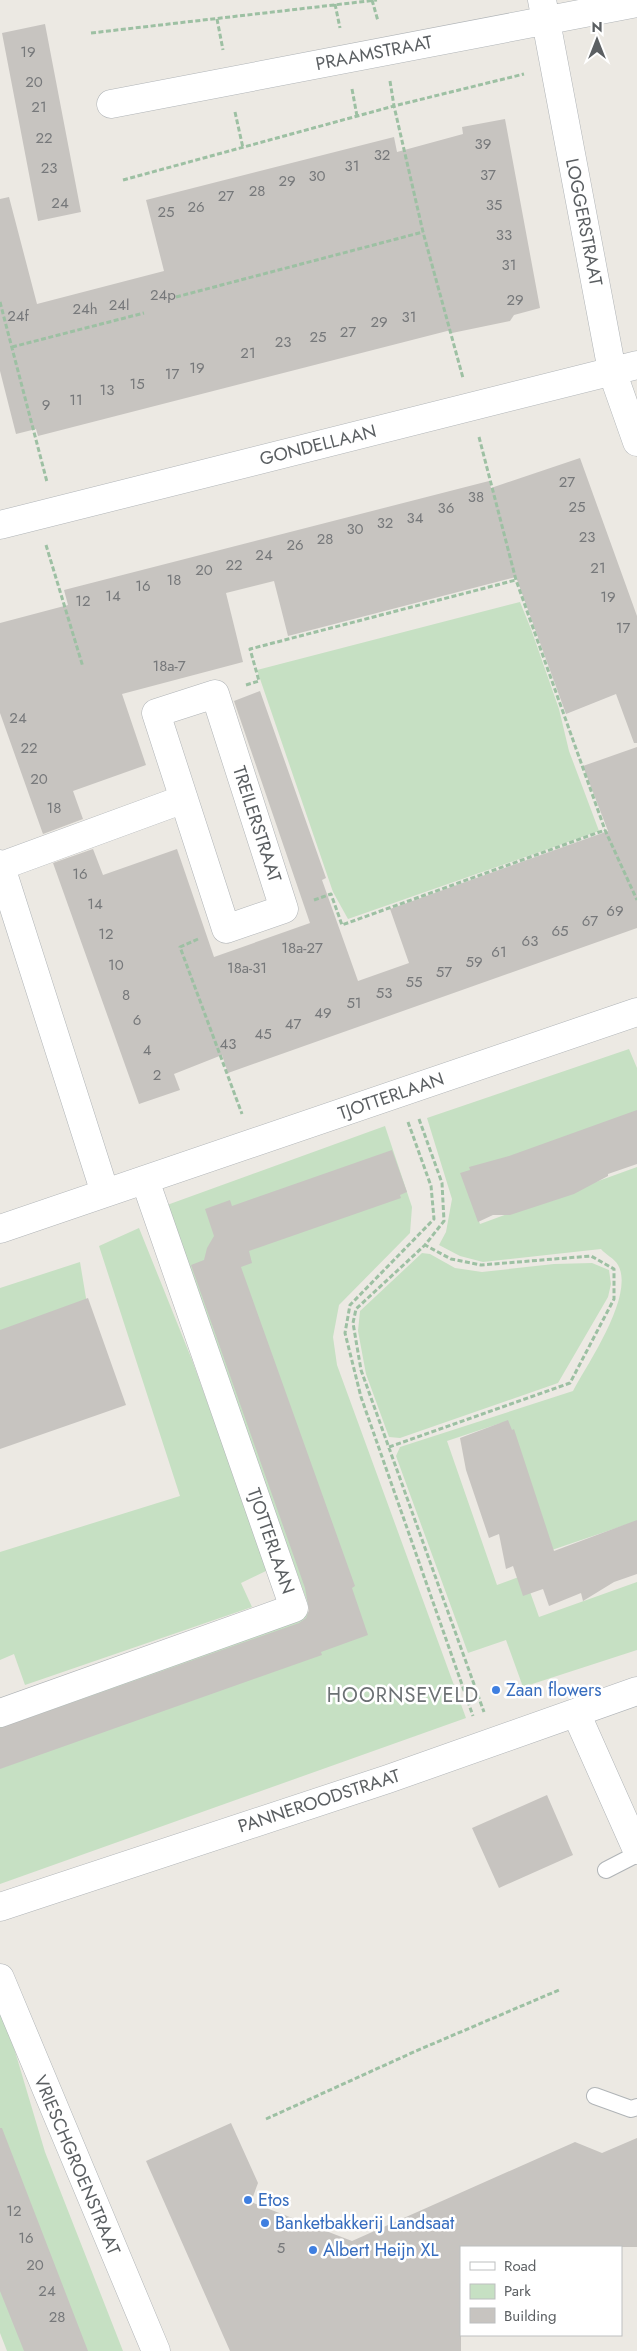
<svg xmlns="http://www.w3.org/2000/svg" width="637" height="2351" viewBox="0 0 637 2351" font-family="Jost,sans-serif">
  <rect width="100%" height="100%" fill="#ece9e3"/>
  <path fill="#c6e0c3" d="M520,602L531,629L559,709L569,751L599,831L348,919L333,892L257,670Z
    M629,1049L637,1068V1111L462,1176L480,1224L637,1167V1521L546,1552L501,1423L447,1441L497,1585L524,1575L539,1617L637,1582V1650L523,1687L506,1640L468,1653L396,1456L400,1447L573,1391C588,1363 635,1295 618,1265C615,1259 605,1254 601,1249L483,1262L460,1256L439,1245L446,1232L452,1199L427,1118Z
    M385,1126L412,1207L410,1233L339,1305L333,1337L337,1365L466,1718L0,1884V1723L311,1612L205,1317L156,1209Z
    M139,1228L192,1360L268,1570L241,1583L252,1607L25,1685L14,1654L0,1660V1552L180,1496L99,1246Z
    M422,1253L430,1254L455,1268L482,1272L554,1264L592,1263L609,1270L611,1284L608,1297L558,1383L400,1438L389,1437L366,1374L358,1331L360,1311Z
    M80,1262L88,1310L0,1341V1288Z
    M0,2001L45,2152L123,2351H7L0,2333Z"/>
  <path fill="#c7c4c0" d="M45,24L81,212L38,221L2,33Z
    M505,119L540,308L514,315L510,321L452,333L451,330L38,436L36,429L16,434L0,371V199L9,197L37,304L164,271L146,200L394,137L397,152L463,134L462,127Z
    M580,458L637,616V743H634L616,694L566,714L516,577L288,636L274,581L226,593L243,662L122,694L146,765L73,791L83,819L43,834L0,713V623L68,605L64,590L489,481L491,488Z
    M260,691L326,878L322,880L358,981L409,963L390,909L608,831L583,766L637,747V928L228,1073L222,1055L174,1074L180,1090L139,1104L53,863L93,849L103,875L177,849L214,957L310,923L234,701Z
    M637,1110V1164L608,1174V1176L574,1194L510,1215H493L478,1222L460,1173L470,1170L469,1167L509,1156Z
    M392,1150L407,1192L400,1195L401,1198L249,1251L252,1263L241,1267L355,1586L352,1588L368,1635L321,1652L322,1655L0,1769V1728L299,1623L306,1618L309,1610L305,1588L191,1265L204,1260L207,1248L214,1236L205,1209L230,1200L232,1206Z
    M88,1298L126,1405L0,1449V1330Z
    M508,1420L512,1430L514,1429L554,1551L637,1520V1574L614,1582L583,1601L581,1593L549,1606L543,1589L523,1596L513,1566L506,1569L499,1534L489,1538L466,1470L460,1438Z
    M547,1795L573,1855L499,1888L472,1828Z
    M231,2123L258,2183L251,2202L352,2241L575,2142L602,2153L637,2138V2247H461V2351H230L146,2161Z
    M0,2128H2L88,2351H24L0,2291Z"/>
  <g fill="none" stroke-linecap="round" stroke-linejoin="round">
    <g stroke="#b0b4b7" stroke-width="18">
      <path id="service" d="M606,1870L637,1854
        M595,2096L631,2109L637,2107"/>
    </g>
    <g stroke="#b0b4b7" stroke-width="29">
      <path id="minor" d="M542,0L612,371L637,442
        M111,104L637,3
        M0,525L637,365
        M215,694L284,909L226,929L156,713Z
        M0,864L105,1193
        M1,866L184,799
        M0,1229L637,1012
        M0,1713L294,1608L145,1180
        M576,1713L637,1850
        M0,1907L388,1779L637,1691
        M0,1978L156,2351"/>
    </g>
    <path stroke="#9dc0a3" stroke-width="3" stroke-dasharray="5 2.5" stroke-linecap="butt" d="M372,0L378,21
      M335,4L340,28
      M217,19L223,50
      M91,33L377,0
      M390,81L394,106L423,232L463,378
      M352,89L357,116
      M235,112L243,148
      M123,180L394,106L524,74
      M176,297L423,232
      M0,302L47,482
      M12,347L144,313
      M479,437L516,580L605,830L637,900
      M46,545L83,667
      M246,685L259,681L250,649L516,580
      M314,900L331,894L342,925L605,830
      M198,939L180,947L242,1114
      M419,1119L442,1183L444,1221L425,1245L356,1309L353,1323L361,1370L484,1712
      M408,1122L431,1186L434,1219L350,1305L345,1333L361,1397L473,1716
      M389,1447L570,1383L614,1299V1269L591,1256L481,1265L451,1259L425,1245
      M266,2119L416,2051L559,1990"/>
    <use href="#service" stroke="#fff" stroke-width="16"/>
    <use href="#minor" stroke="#fff" stroke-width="28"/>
  </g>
  <g fill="#3f7fe0" stroke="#fff" stroke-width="2">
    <circle cx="496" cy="1690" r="5"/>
    <circle cx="248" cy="2200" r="5"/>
    <circle cx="265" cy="2223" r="5"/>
    <circle cx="313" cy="2250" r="5"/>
  </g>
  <g text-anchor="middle" stroke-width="5" stroke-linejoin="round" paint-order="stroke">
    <g font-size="15" fill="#76787a">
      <text x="28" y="57">19</text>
      <text x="34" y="87">20</text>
      <text x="39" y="112">21</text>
      <text x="44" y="143">22</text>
      <text x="483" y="149">39</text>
      <text x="382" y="160">32</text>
      <text x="352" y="171">31</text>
      <text x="49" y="173">23</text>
      <text x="488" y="180">37</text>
      <text x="317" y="181">30</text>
      <text x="287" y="186">29</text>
      <text x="257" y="196">28</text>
      <text x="226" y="201">27</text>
      <text x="60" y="208">24</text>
      <text x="494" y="210">35</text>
      <text x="196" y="212">26</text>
      <text x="166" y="217">25</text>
      <text x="504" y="240">33</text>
      <text x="509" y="270">31</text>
      <text x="163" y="300">24p</text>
      <text x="515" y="305">29</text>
      <text x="119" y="310">24l</text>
      <text x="85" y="314">24h</text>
      <text x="18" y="321">24f</text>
      <text x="409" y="322">31</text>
      <text x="379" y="327">29</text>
      <text x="348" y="337">27</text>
      <text x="318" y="342">25</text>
      <text x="283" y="347">23</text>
      <text x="248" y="358">21</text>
      <text x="197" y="373">19</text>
      <text x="172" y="379">17</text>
      <text x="137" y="389">15</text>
      <text x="107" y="395">13</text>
      <text x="76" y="405">11</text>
      <text x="46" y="410">9</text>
      <text x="567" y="487">27</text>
      <text x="476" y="502">38</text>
      <text x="577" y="512">25</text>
      <text x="446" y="513">36</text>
      <text x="415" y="523">34</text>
      <text x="385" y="528">32</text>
      <text x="355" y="534">30</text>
      <text x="587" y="542">23</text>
      <text x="325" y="544">28</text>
      <text x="295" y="550">26</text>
      <text x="264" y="560">24</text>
      <text x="234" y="570">22</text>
      <text x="598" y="573">21</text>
      <text x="204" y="575">20</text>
      <text x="174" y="585">18</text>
      <text x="143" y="591">16</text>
      <text x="113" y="601">14</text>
      <text x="608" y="602">19</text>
      <text x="83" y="606">12</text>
      <text x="623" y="633">17</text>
      <text x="169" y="671">18a-7</text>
      <text x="18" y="723">24</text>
      <text x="29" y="753">22</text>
      <text x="39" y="784">20</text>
      <text x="54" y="813">18</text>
      <text x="80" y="879">16</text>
      <text x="95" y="909">14</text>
      <text x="615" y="916">69</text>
      <text x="590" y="926">67</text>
      <text x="560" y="936">65</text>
      <text x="106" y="939">12</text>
      <text x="530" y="946">63</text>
      <text x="302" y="953">18a-27</text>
      <text x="499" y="957">61</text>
      <text x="474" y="967">59</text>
      <text x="116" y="970">10</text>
      <text x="247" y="973">18a-31</text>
      <text x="444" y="977">57</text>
      <text x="414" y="987">55</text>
      <text x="384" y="998">53</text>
      <text x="126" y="1000">8</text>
      <text x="354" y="1008">51</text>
      <text x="323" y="1018">49</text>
      <text x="137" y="1025">6</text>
      <text x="293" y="1029">47</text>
      <text x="263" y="1039">45</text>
      <text x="228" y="1049">43</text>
      <text x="147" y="1055">4</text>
      <text x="157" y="1080">2</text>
      <text x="14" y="2216">12</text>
      <text x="26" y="2243">16</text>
      <text x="281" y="2253">5</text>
      <text x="35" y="2270">20</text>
      <text x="47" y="2296">24</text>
      <text x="57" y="2322">28</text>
    </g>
    <g font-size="18" fill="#5b5f62" stroke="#fff">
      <text transform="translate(374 53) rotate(-11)" y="6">PRAAMSTRAAT</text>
      <text transform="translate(584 222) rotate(79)" y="6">LOGGERSTRAAT</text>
      <text transform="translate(318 445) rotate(-14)" y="6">GONDELLAAN</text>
      <text transform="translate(257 824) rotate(72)" y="6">TREILERSTRAAT</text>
      <text transform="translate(391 1096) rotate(-19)" y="6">TJOTTERLAAN</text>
      <text transform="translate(271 1541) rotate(71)" y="6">TJOTTERLAAN</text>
      <text transform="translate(319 1801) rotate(-18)" y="6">PANNEROODSTRAAT</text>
      <text transform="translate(77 2165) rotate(67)" y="6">VRIESCHGROENSTRAAT</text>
    </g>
    <g font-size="18" fill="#366cbe" stroke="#fff" text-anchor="start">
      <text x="506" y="1696">Zaan flowers</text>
      <text x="258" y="2206">Etos</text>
      <text x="275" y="2229">Banketbakkerij Landsaat</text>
      <text x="323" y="2256">Albert Heijn XL</text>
    </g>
    <g font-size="20" letter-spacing="1" fill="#6c7174" stroke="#fff">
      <text x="403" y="1702">HOORNSEVELD</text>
    </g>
  </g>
  <rect x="460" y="2246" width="162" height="90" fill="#ffffff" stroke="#bdbfc0"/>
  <rect x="470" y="2262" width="25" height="8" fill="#ffffff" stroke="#bdbfc0"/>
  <text x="504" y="2271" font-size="15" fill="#5b5f62">Road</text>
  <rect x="470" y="2284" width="25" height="15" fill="#c6e0c3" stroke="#bdbfc0"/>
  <text x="504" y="2296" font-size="15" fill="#5b5f62">Park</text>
  <rect x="470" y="2308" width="25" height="15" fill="#c7c4c0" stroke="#bdbfc0"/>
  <text x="504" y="2321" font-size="15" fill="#5b5f62">Building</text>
  <g transform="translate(597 40)" stroke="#ffffff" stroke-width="4" paint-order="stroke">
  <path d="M0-4L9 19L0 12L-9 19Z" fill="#5b5f62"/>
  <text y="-8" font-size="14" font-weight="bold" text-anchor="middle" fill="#5b5f62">N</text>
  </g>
</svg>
